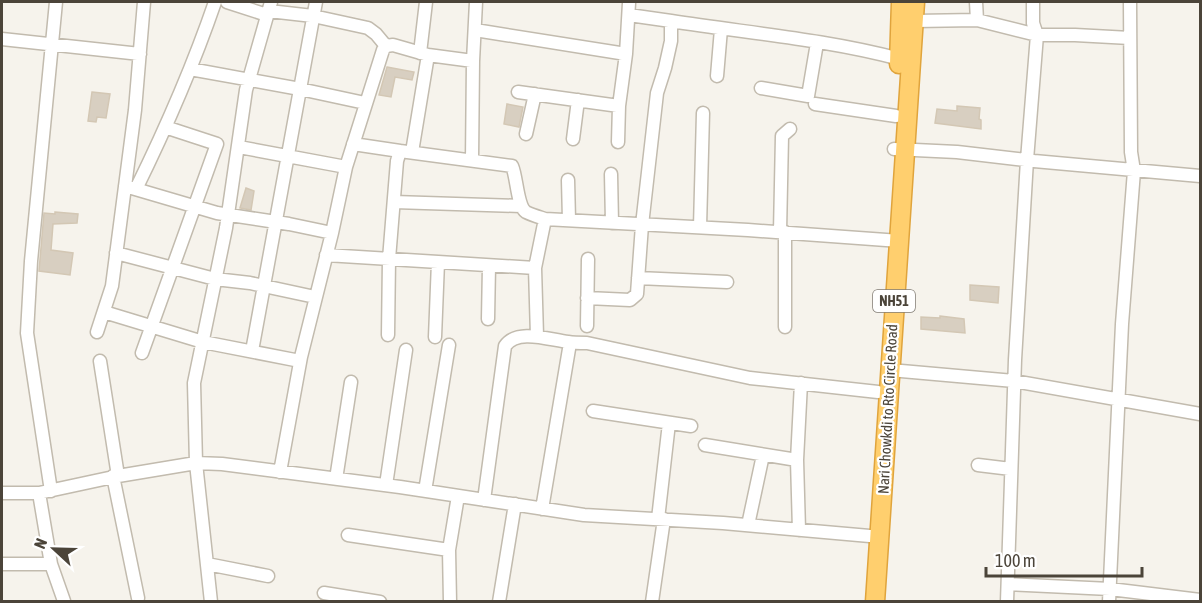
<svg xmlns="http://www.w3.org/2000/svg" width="1202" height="603" viewBox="0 0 1202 603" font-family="'Asap Condensed',sans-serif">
  <rect width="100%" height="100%" fill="#f6f3ec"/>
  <path fill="#d8cfc1" stroke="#d3c7b4" stroke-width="1.5" d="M387,67L414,72L412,80L395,77L391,97L379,95Z
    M92,92L110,94L106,118L97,117L96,122L88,121Z
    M507,104L523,107L519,127L504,124Z
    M957,106L980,108L979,119L981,120V129L935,123L937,109L957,111Z
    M246,188L254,191L251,210L240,208Z
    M55,212L78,214L77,223L53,224L51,250L73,253L70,275L39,271L44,213L55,214Z
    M970,285L999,287L998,303L970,300Z
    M940,316L964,319L965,333L921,329V317L940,318Z"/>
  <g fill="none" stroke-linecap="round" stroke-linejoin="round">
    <g stroke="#c2bbae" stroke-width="15">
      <path id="minor" d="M227,2L267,15
        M976,2L977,20
        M269,11L313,16L368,28L376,34L386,46
        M629,15L671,21
        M915,21L977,20L1037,35L1033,23V2
        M475,30L626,54L629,3
        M2,39L140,54
        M420,53L426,2
        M190,69L300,89L365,103
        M717,76L721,29
        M761,88L808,96L817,43
        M518,92L619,106L618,142
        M815,104L896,116
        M619,106L626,54
        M526,134L535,94
        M573,139L578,100
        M353,144L400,151L397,161L389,259L388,335
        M239,147L346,167
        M894,149L957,152L1034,161L1200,176
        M400,151L512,166C517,177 517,206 526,212C532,215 539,217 545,219L535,268
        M412,152L428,55
        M472,160L473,61
        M611,174L612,223
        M568,180L569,220
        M125,186L217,213L289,224L332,233
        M136,189C166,128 193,66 215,2
        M394,202L521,206
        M545,219L748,230L900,241
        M700,227L703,113
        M780,232L782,136L790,129
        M785,232V327
        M116,253L215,279L250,283L315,297
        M326,255L535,268L537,336
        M638,278L727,282
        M587,298L630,300L637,294L642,225L657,93L665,68L671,41V21C747,33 825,39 900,59
        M104,312L203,342L300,361
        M488,319L489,266
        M587,326L588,259
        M97,332L112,286L135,110L144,2
        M435,337L438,262
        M252,351L316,2
        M142,353L217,144L165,127
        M100,361L118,476
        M890,370L1014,381L1200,414
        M593,411L691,426
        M705,445L797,460L799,530
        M797,460L801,383
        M978,465L1011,469
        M280,472L301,357L332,233L346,167L383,50L386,46L393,45L428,55L473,61L476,2
        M113,476L138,598
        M336,479L351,382
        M386,485L406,350
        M51,491L27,333L31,261L56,2
        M425,491L449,345
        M2,493H39L118,476L196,463L222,464L400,487L584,515L723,523L881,537
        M39,493L51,564
        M484,500L505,346C517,328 550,340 568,342C574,343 581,343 587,343L750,378L878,392
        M542,509L570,343
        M658,519L669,423
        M748,525L763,455
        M348,535L449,550L458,496
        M449,550L450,602
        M2,564H51L64,601
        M207,564L268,576
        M1008,584L1110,589L1200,600
        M324,593L380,602
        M211,602L196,463L194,383L226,228L246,90L271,2
        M499,602L515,504
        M652,602L664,519
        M1007,602L1015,360L1027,160L1037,35H1075L1130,38
        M1109,602L1122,324L1134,171L1131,152L1130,2"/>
    </g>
    <g stroke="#e0a43c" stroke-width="21">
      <path id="highway" d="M899,64L901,2
        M875,602L915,2"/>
    </g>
    <use href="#minor" stroke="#fff" stroke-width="12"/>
    <use href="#highway" stroke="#ffcf6e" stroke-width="18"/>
  </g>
  <g text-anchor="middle" stroke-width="4.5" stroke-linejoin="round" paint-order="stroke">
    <rect fill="#fff" stroke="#817c74" stroke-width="1.5" x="873" y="290" width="42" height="22" rx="4.5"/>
    <g font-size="14" font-weight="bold" fill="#4b4439">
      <text x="894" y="306">NH51</text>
    </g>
    <g font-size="15" fill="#4b4439" stroke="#fff">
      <text transform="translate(888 409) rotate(-87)" y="5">Nari Chowkdi to Rto Circle Road</text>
    </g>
  </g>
  <rect width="1202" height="603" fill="none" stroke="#4b4439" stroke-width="6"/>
  <g transform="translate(54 549) rotate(292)" stroke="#ffffff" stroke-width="4.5" paint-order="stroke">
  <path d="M0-4.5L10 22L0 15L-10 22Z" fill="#4b4439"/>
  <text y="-9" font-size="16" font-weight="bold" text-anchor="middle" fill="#4b4439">N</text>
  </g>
  <path d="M986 567v9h156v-9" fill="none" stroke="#4b4439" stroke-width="3"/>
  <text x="995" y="567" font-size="18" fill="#4b4439" stroke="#ffffff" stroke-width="4.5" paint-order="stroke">100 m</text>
</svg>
